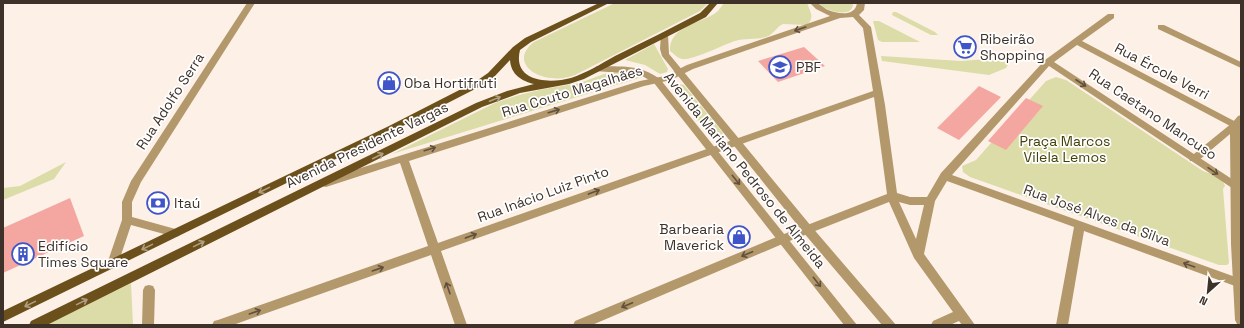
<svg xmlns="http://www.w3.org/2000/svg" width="1244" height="328" viewBox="0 0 1244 328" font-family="'Space Grotesk',sans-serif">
  <rect width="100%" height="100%" fill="#fdf0e7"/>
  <path fill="#dbdca7" d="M615,3H708L700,11L575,75C567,78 559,79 551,78C530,76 512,59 534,42Z
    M724,3H807C810,11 814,16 809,23L806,25L783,24C776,27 773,35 766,37C756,40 746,38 735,41C723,45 697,58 686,59C678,60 676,55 670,51C669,27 698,24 714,14L718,11Z
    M819,3H853C854,19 826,12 819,3Z
    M893,12H896L935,32L938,35H931L892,15Z
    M873,21H879L920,42H882L878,40Z
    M654,44L668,69L667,72L660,74L645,65L625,60Z
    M881,56L961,61L988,59L1009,63L1006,68L989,75L882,61Z
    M615,72L632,73L642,77L392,154L495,103L519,95L544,89L580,83L604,74Z
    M1056,77L1066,80L1203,171C1211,174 1223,177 1225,186L1223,189L1229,263L1227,265H1219L970,177L963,172L962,166L976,160L1046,81Z
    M679,84L684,85L723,133L721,137L717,138L710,136L673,89L675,85Z
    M66,162L54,179L3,200V188L20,186Z
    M131,283L133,325H46Z"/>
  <path fill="#f4a6a1" d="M804,47L825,66L778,82L758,61Z
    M979,86L1001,97L959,140L937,128Z
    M1026,98L1043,106L1006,150L988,141Z
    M70,198L84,236L3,273V228Z"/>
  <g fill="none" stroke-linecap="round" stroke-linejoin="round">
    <path fill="#b2986b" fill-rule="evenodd" d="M247,3H255L141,182L132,202V217L179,230L180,233L179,236L175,237L131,225L117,267L113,269L109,267L107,264L122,220V202L131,181Z
      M810,3C812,3 815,3 817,3C820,4 824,8 828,10C838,14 855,17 857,3H865L864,10L859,15L871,27L885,105L897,193L910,197H927L941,173L1045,60L1108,14H1114V18L1082,41L1238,123L1240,125L1238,127H1232L1077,45L1054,62L1241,185V194L1049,66L952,175L1241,279V287L1235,286L1084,231L1068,325H1056L1074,227L947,181L935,201L924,254L975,325H962L959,321L950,325H931L933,321L953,312L914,258L889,202L787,242L592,325H573L575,321L779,236L887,194L874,97L441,251L467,325H455L431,255L233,325H212L214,321L218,320L428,246L400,163L326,187L322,186L321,183L322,180L640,81L665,76L687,65L830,16L816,9ZM853,17L863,28L873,91L438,243L409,161L644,86L671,80L693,69L840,18ZM899,202L910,205H924L916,239Z
      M1158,25H1164L1241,62V68L1158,29Z
      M149,285L153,286L155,290L154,325H142L143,290L145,286Z"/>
    <path fill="#b2986b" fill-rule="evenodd" d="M661,33H664L668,35L669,54L811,226L896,325H882L803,232L662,56L660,49Z
      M597,66C621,67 639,64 660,79L857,325H844L654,83L639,74L594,71L593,69Z
      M1241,115L1240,126V325L1237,324L1235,320L1231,244L1230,134L1198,161H1190L1189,158L1232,123L1238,116Z"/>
    <path fill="#6c501b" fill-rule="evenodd" d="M599,3H609L531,42L520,50C512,82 549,84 571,78C586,73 601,64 615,56C643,42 672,28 700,13L710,3H718L706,17L584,79L569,84L520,93L482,107L47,325H29L31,321L476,103L507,91L534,84C522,81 511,75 510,60L494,77L481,86L395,130L3,322V311L389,126L475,82L488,73L513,47L525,38Z"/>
  </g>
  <defs><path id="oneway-shaft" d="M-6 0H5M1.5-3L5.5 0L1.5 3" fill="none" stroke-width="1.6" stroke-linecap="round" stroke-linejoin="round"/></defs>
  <g stroke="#61503d">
    <use href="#oneway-shaft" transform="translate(800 29) rotate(161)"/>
    <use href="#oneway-shaft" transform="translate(1081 83) rotate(33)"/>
    <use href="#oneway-shaft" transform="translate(554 111) rotate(-17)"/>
    <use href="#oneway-shaft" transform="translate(430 149) rotate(-17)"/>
    <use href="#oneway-shaft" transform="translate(1213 171) rotate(34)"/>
    <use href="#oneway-shaft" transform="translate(736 180) rotate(51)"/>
    <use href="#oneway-shaft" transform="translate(594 192) rotate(-20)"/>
    <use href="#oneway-shaft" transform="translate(471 236) rotate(-20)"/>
    <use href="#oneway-shaft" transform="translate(747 254) rotate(157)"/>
    <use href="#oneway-shaft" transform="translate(1189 265) rotate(-160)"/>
    <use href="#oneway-shaft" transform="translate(378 269) rotate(-19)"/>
    <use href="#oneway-shaft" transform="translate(817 282) rotate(52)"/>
    <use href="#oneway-shaft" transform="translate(448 288) rotate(-109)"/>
    <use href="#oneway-shaft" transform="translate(627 305) rotate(157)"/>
    <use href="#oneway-shaft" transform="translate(255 312) rotate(-19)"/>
  </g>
  <g stroke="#ae9f82">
    <use href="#oneway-shaft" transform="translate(495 99) rotate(-22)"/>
    <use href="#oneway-shaft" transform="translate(378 156) rotate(-27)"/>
    <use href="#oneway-shaft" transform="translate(264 190) rotate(154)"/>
    <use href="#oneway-shaft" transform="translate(199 244) rotate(-26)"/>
    <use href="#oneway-shaft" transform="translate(147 247) rotate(154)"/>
    <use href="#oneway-shaft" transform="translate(82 302) rotate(-26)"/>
    <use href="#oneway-shaft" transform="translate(30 304) rotate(154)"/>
  </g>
  <defs>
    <g id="supermarket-ring" transform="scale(1.15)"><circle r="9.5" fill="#fff" stroke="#3f55c8" stroke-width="1.5"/><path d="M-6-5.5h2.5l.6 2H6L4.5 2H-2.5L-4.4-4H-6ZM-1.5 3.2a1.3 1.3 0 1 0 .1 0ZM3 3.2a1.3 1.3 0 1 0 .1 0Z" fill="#3f55c8"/></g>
    <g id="school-ring" transform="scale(1.15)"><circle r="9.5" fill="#fff" stroke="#3f55c8" stroke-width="1.5"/><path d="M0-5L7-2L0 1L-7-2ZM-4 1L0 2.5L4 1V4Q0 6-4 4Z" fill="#3f55c8"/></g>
    <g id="shop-ring" transform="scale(1.15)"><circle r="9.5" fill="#fff" stroke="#3f55c8" stroke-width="1.5"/><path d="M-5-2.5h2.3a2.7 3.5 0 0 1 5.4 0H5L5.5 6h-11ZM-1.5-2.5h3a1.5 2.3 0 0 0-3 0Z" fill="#3f55c8"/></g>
    <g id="bank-ring" transform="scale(1.15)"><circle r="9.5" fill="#fff" stroke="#3f55c8" stroke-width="1.5"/><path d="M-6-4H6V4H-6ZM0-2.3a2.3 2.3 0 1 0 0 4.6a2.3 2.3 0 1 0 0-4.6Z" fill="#3f55c8"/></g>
    <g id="building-ring" transform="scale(1.15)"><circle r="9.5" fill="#fff" stroke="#3f55c8" stroke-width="1.5"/><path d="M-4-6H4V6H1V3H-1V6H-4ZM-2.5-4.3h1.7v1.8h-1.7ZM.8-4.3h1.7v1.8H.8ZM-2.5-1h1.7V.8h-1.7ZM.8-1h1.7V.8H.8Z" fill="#3f55c8"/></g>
  </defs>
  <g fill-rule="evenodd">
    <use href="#supermarket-ring" x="965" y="47"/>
    <use href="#school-ring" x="780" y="67"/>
    <use href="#shop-ring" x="389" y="83"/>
    <use href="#bank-ring" x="158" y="203"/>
    <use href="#shop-ring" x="739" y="237"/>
    <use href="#building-ring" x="23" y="254"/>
  </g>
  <g text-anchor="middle" stroke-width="3.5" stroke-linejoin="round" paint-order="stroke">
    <g font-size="14" fill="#3e3129" stroke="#fff" text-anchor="start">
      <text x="980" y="44">Ribeirão<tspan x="980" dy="16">Shopping</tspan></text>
      <text x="796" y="72">PBF</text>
      <text x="404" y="88">Oba Hortifruti</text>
      <text x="174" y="208">Itaú</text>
      <text x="724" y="234" text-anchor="end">Barbearia<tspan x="724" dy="16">Maverick</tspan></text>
      <text x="38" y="251">Edifício<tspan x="38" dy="16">Times Square</tspan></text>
    </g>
    <g font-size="14" fill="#3e3129" stroke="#fff">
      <text transform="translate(1162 71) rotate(28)" y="5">Rua Ércole Verri</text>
      <text transform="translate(572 91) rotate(-17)" y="5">Rua Couto Magalhães</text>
      <text transform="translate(170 101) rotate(-57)" y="5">Rua Adolfo Serra</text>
      <text transform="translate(1153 114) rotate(34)" y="5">Rua Caetano Mancuso</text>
      <text transform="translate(367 145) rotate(-26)" y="5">Avenida Presidente Vargas</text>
      <text transform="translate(745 170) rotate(51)" y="5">Avenida Mariano Pedroso de Almeida</text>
      <text transform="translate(543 194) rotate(-20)" y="5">Rua Inácio Luiz Pinto</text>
      <text transform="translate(1097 215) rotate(20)" y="5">Rua José Alves da Silva</text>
    </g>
    <g font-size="14" fill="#424108" stroke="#fff">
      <text x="1065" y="146">Praça Marcos<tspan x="1065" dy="16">Vilela Lemos</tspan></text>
    </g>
  </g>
  <rect width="1244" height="328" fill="none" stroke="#3e3129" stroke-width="8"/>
  <g transform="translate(1208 292) rotate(207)" stroke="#ffffff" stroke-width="3" paint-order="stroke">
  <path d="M0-3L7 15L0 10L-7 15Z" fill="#3e3129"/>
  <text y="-6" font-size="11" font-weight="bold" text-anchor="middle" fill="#3e3129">N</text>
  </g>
</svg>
